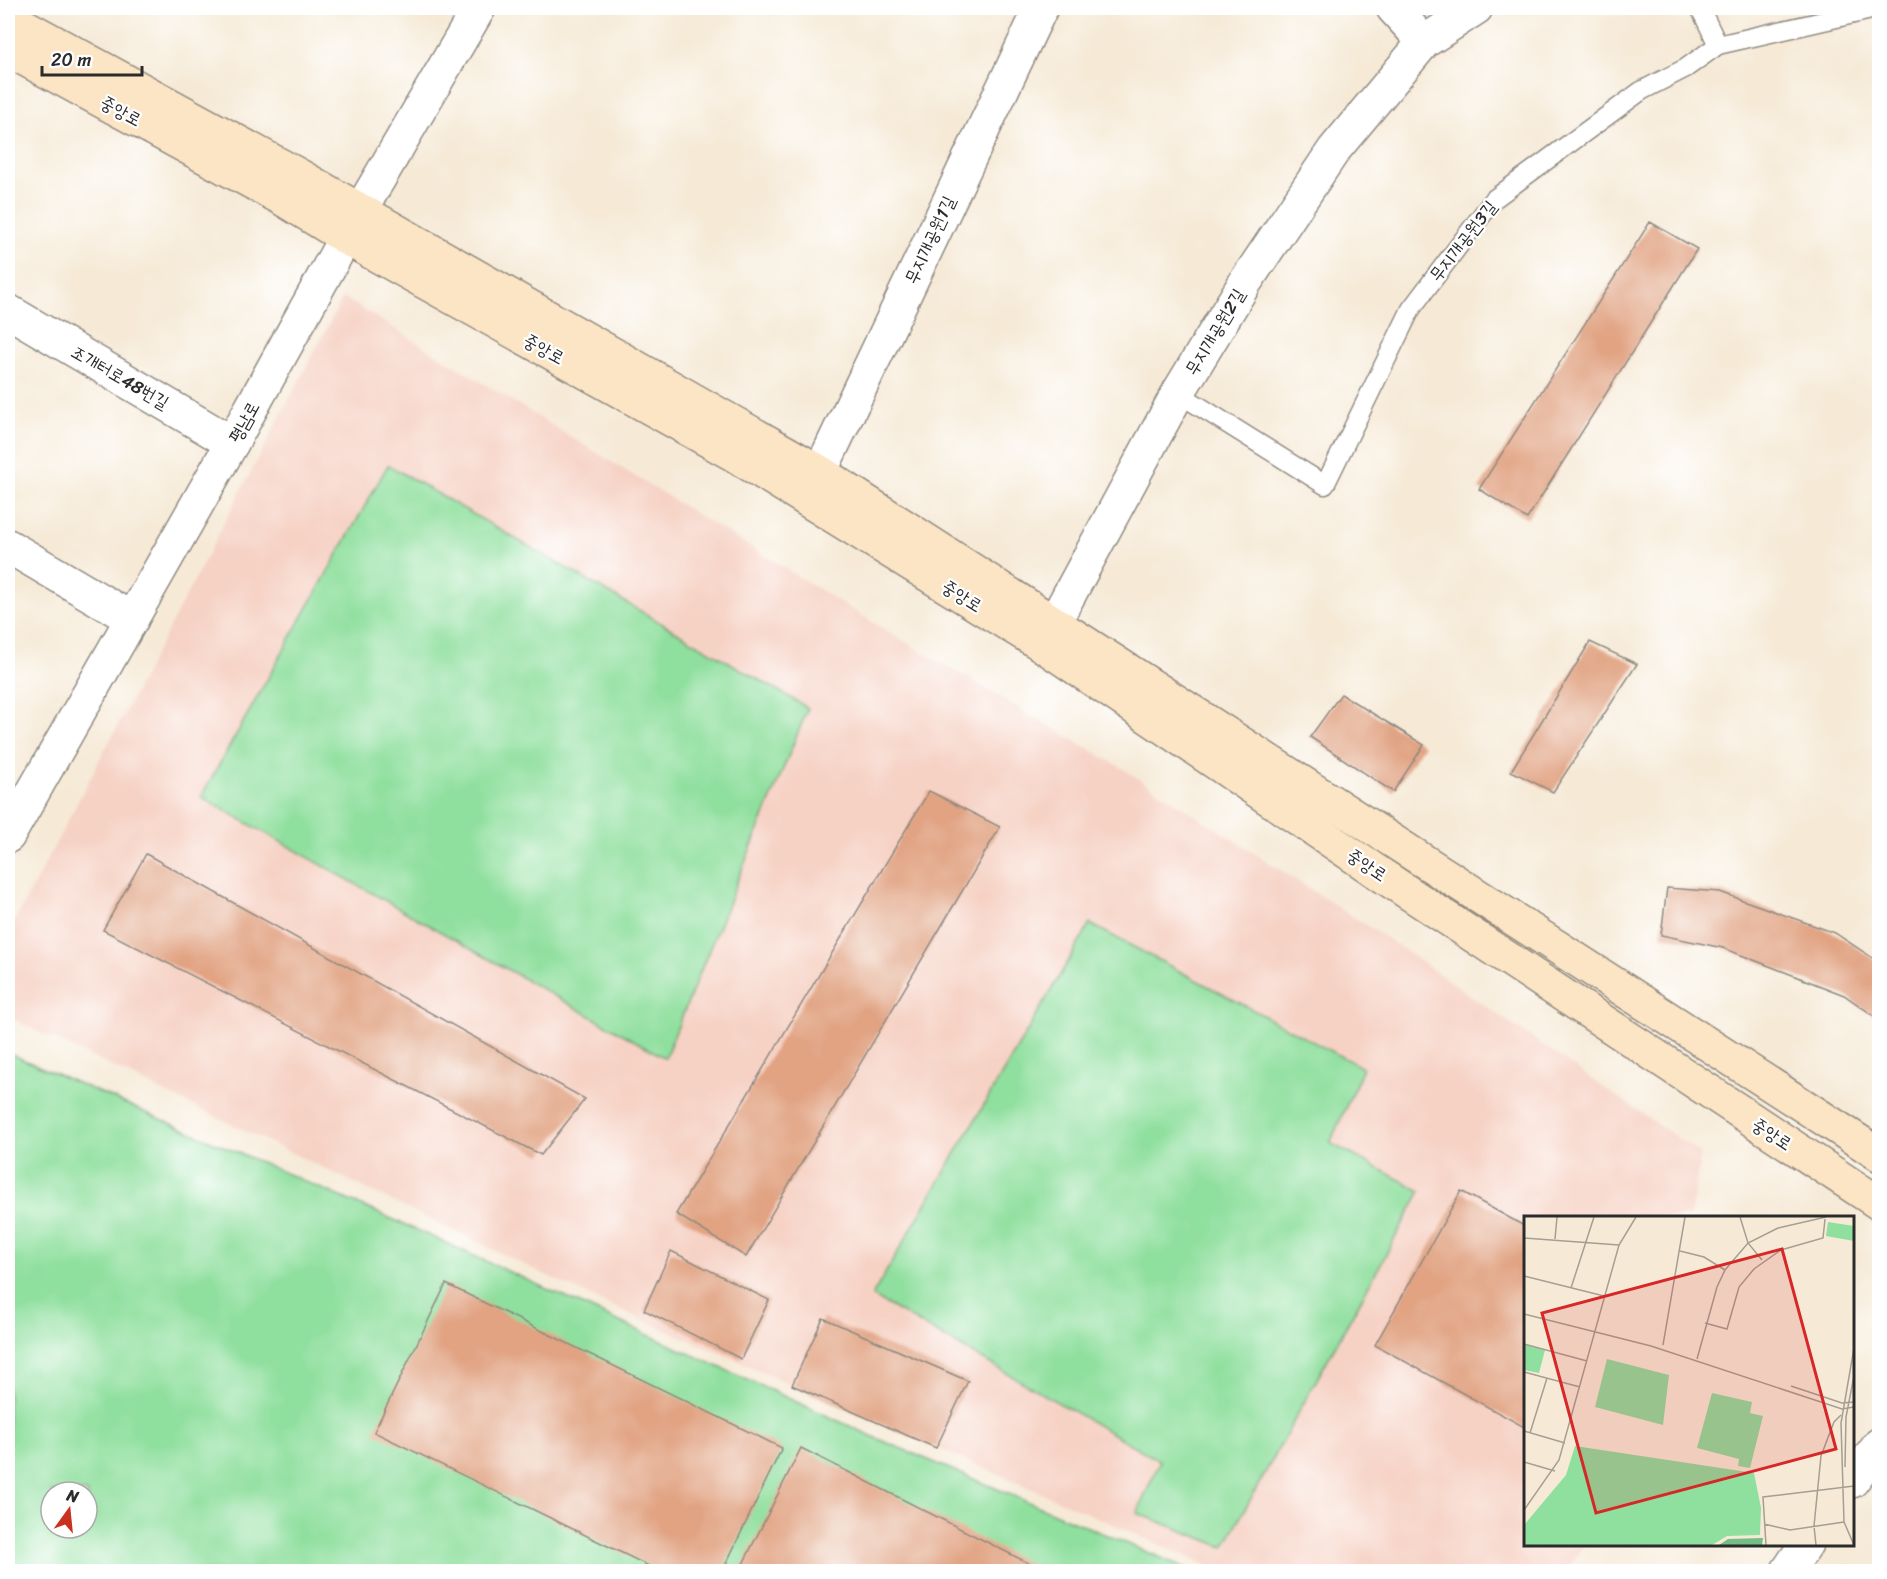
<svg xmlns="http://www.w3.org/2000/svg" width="1887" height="1579" viewBox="0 0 1887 1579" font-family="Sriracha,'Poor Story',sans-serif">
  <rect width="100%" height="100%" fill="#fff"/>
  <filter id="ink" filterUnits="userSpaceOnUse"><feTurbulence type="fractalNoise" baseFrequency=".0167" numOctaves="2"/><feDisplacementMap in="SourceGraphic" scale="12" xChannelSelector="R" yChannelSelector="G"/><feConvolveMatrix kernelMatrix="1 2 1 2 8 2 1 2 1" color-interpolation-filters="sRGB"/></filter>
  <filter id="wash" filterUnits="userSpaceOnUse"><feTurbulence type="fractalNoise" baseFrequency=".008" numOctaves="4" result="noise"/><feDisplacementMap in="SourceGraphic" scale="24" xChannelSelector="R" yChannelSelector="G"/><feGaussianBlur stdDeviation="1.35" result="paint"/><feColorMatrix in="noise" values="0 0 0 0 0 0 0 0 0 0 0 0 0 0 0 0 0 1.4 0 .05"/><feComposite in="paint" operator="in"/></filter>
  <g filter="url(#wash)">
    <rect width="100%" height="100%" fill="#f6ead7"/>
    <path fill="#f6d2c4" d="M343,297L905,642L1122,768L1397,945L1701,1154L1690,1217L1526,1218V1544L1585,1545L1566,1571H1220L600,1301L8,1017V934Z"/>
    <path fill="#8fdf9e" stroke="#5d8564" stroke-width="1.5" fill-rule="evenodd" d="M388,465L808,708L665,1058L201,797Z
      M1090,924L1363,1068L1330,1143L1421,1191L1224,1547L1137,1513L1160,1461L872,1296Z
      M8,1053L408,1226L876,1438L1192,1571H8ZM51,1492H87V1528H51Z"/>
    <g id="blocks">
      <path fill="#e1a382" d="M1650,222L1697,249L1527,519L1479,489Z
        M1590,642L1637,664L1553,792L1511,771Z
        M1341,694L1424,745L1393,792L1310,737Z
        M929,791L1000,827L746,1257L676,1214Z
        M146,854L585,1099L541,1155L103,930Z
        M1667,888L1720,892L1835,933L1880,963V1020L1844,995L1723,948L1661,935Z
        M1461,1191L1526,1227V1428L1375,1345Z
        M671,1251L769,1300L741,1359L644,1310Z
        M446,1284L782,1448L722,1572H661L374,1432Z
        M823,1318L968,1381L936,1448L792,1385Z
        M801,1448L1046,1572H739Z"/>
    </g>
  </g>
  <g filter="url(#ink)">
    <use href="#blocks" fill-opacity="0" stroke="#908a81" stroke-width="1.5"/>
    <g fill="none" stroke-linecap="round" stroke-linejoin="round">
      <g stroke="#908a81" stroke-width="21">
        <path id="service" d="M1700,8L1718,45
          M1178,393L1325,485L1411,309L1494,199L1641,91L1686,68L1718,45L1880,8"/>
      </g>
      <g stroke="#908a81" stroke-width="36">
        <path id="minor" d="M1393,8L1424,42
          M8,311L232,443
          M820,472L1041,8
          M8,546L132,619
          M1042,645L1178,393L1246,281L1334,150L1424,42L1476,8
          M1852,1481L1880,1444
          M1787,1572L1806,1544"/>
      </g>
      <g stroke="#908a81" stroke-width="36">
        <path id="tertiary" d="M8,836L232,443L360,211L479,8"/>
      </g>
      <g stroke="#908a81" stroke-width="36">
        <path id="secondary" d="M8,17L300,176L820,472L1880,1155
          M8,50L281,198L346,238L731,453L1042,645L1380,874L1880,1204"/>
      </g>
      <use href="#service" stroke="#fff" stroke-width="18"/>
      <use href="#minor" stroke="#fff" stroke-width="33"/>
      <use href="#tertiary" stroke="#fff" stroke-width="33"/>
      <use href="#secondary" stroke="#fce5c4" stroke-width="33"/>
    </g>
  </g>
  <g text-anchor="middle" stroke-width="4.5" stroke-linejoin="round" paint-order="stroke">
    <g font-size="18" fill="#2b2b2b" stroke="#fff">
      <text transform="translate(121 111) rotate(28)" y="6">중앙로</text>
      <text transform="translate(930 240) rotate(-65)" y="6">무지개공원1길</text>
      <text transform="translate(1463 241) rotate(-52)" y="6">무지개공원3길</text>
      <text transform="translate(1215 332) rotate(-59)" y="6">무지개공원2길</text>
      <text transform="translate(544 349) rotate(29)" y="6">중앙로</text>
      <text transform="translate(120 377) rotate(30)" y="6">조개터로48번길</text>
      <text transform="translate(244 422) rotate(-61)" y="6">평남로</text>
      <text transform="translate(962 596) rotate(32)" y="6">중앙로</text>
      <text transform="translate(1367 865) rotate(34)" y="6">중앙로</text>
      <text transform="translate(1772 1134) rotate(33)" y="6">중앙로</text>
    </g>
  </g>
  <g transform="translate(1524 1216)">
    <rect width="330" height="330" fill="#f6ead7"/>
    <path d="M304,6L330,10V25L302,20ZM0,128L21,134L15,157L0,154ZM83,143L145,159L139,209L71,191ZM188,177L228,186L226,197L239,200L226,252L214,250L215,243L173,232ZM51,230L230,257L237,292L236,319L203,320L188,329H0V309L42,259Z" fill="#8fdf9e"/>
    <path d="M239,322L238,329H195L204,323Z" fill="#73be85"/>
    <path fill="none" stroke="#a59e92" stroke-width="1.5" d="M216,1L224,27L238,44M0,22L95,29M31,23L33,1M156,35L180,41L201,54M0,60L80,80M47,72L70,1M0,98L127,130L318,193L330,191M181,107L203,113L215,71L230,53L257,34L299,22L301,3M0,128L63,145M139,129L161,1M173,143L193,71L201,54L224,27L254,12L302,1M0,156L56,171M267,170L318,187L330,186M0,215L41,227M6,217L23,162M0,246L31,255M321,251L322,201L330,160M0,294L35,244L95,29L112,1M240,308L266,314L320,306M242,329L239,281L330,270M292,329L290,310L297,240L310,206L317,199M330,329L320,306L317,207L330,132"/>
    <path fill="#d62828" fill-opacity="0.15" stroke="#d62828" stroke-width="3" d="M258,33L312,233L72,297L18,97Z"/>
    <rect width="330" height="330" fill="none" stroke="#2b2b2b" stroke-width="3"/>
  </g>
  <rect width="1887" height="1579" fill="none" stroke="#fff" stroke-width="30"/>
  <g transform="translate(69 1510) rotate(15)"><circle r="28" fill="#ffffff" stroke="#aaaaaa" stroke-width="1.5"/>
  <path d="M0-4.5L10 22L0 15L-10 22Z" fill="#c8321e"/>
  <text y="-9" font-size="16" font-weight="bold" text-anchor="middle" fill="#2b2b2b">N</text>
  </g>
  <path d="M42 66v9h100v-9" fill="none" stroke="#2b2b2b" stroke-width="3"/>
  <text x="51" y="66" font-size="18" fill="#2b2b2b" stroke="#ffffff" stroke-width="4.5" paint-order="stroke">20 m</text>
</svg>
